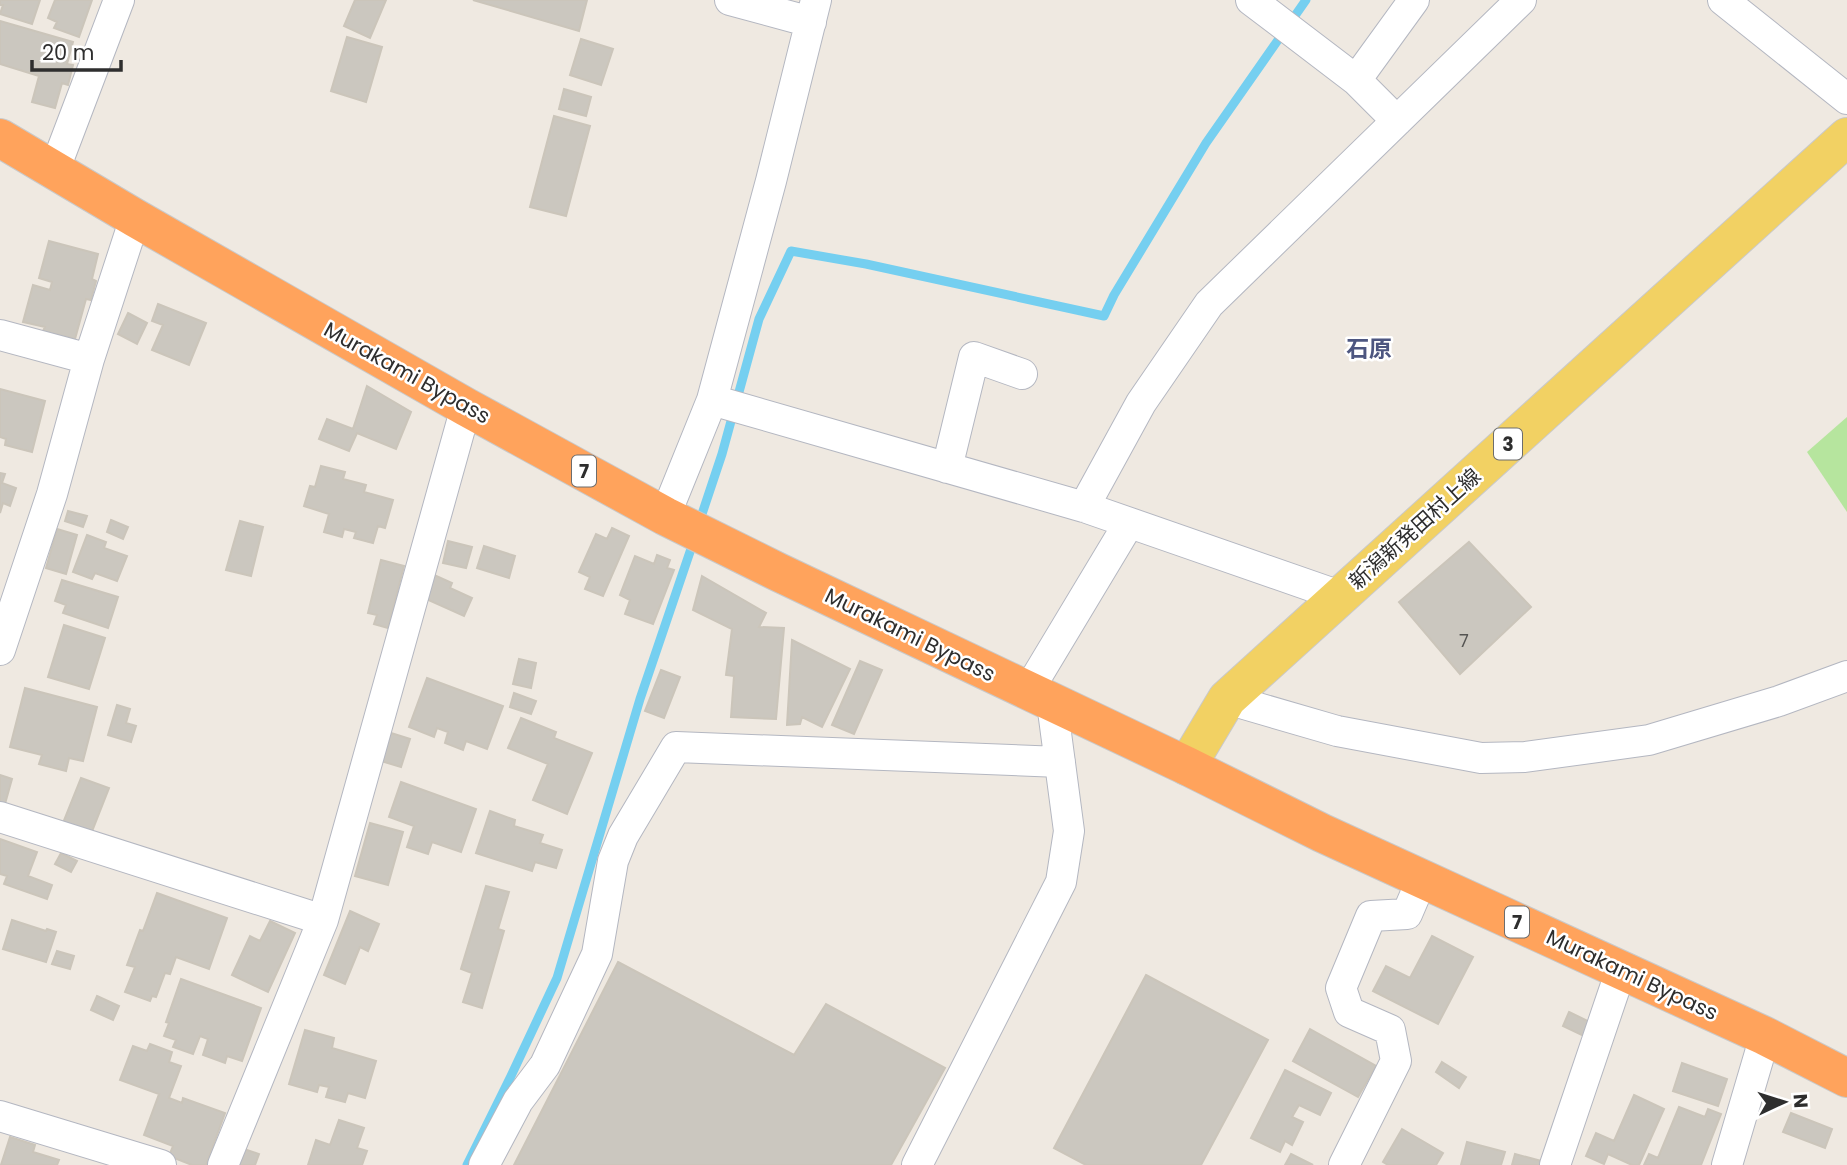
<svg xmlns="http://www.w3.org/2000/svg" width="1847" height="1165" viewBox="0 0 1847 1165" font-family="Poppins,'Noto Sans JP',sans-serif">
  <rect width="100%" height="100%" fill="#efe9e1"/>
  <path fill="#b6e59e" d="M1847,417V512L1807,452Z"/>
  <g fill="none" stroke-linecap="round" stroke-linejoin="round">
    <path stroke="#75cff0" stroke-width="9" d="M699,523L722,454L759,319L791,251L866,264L1104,316L1114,295L1206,143L1306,0
      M467,1165L511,1076L557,978L640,699L694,540"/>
  </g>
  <path fill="#cbc7bf" stroke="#cbc5ba" stroke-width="2" d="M0,0H40L32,24L0,14L3,5H0Z
    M55,0H92L79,37L54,28L57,22L48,18Z
    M355,0H386L370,38L344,26Z
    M473,0H587L579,31Z
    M0,21L73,42L67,64L73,65L68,85L62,83L55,108L32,102L39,76L0,64Z
    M347,37L382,47L366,102L331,91Z
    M581,39L613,49L601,85L570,75Z
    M564,89L591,97L586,116L559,109Z
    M554,116L590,126L566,216L530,207Z
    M49,241L98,254L92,279L96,281L91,300L86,299L75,339L43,331L45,327L23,322L33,285L50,290L52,282L39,278Z
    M158,304L206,323L189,365L152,350L163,325L152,321Z
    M128,313L147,323L137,344L118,334Z
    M367,386L411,412L396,449L357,433L349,451L319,439L327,419L353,429Z
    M0,389L45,401L32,452L5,445L6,439L0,437Z
    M321,466L345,472L343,479L366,485L364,492L393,500L385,528L378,526L373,543L354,538L356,532L344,529L342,537L324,532L329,514L304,506L310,486L315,487Z
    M0,473L5,474L2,483L16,488L10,506L3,503L0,513Z
    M68,511L87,516L83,527L65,521Z
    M111,520L128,527L123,539L107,532Z
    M240,521L263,527L251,576L226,570Z
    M612,528L629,536L603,596L585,589L590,577L579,572L596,534L607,539Z
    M57,529L77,535L66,574L46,568Z
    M87,535L106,542L104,548L127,556L117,581L95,573L92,579L73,572Z
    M448,541L472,547L466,568L443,563Z
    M1469,542L1531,607L1460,674L1399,602Z
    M484,546L515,556L509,578L477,568Z
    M657,555L670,560L667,568L674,570L653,624L625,614L630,600L620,595L635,556L654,564Z
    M381,560L404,566L388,628L374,624L377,615L368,613Z
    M434,575L452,583L450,588L472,598L464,616L424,598Z
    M702,576L766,613L759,627L784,628L776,719L731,717L734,676L726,675L732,629L693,610Z
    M62,580L118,597L108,628L63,613L66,605L55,601Z
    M64,625L105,638L89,689L48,677Z
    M792,640L850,669L822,727L802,717L800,724L787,725Z
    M519,659L536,663L531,688L513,684Z
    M860,661L882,670L854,734L832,725Z
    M661,670L680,677L664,718L645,711Z
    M427,678L503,706L487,749L466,741L463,750L445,743L448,732L437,728L434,737L409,727Z
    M25,688L97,707L83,761L69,758L66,771L39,764L42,755L10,747Z
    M514,693L536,701L531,714L510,707Z
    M117,705L130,709L126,723L136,726L131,742L108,735Z
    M521,718L556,732L554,738L592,753L567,814L533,800L548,764L508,748Z
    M391,733L410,739L401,767L381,761Z
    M0,775L12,779L5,804L0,802Z
    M81,778L109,788L91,834L63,823Z
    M401,782L476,809L461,852L432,842L428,854L407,847L414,826L389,817Z
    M490,811L515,820L514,826L543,835L540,843L562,850L556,868L535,862L532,871L476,853Z
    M370,823L403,832L388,885L355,876Z
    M0,839L37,852L28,876L52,885L47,899L4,884L7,876L0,874Z
    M61,853L77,861L71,872L55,864Z
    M486,886L509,892L498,929L504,931L482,1008L463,1002L472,973L461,969Z
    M157,893L227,918L209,969L176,957L170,974L165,973L156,997L152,996L150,1001L125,992L135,967L127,965L140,930L143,931Z
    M350,911L379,924L368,951L360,947L345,984L324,975Z
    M12,920L46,931L47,929L56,932L46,962L3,949Z
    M270,921L295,933L268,992L232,975L250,936L260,941Z
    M1432,936L1473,957L1438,1024L1373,991L1386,966L1410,978Z
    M57,951L74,956L70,969L52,964Z
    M618,962L794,1055L826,1004L945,1068L891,1165H514Z
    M1146,975L1268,1040L1201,1165H1086L1054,1148Z
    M181,979L261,1008L242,1061L227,1056L225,1063L203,1055L208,1039L200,1036L193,1054L173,1047L176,1040L164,1036L169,1023L166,1022Z
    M97,996L119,1006L113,1020L91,1010Z
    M1569,1012L1594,1024L1588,1038L1563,1026Z
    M1310,1029L1376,1066L1358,1097L1293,1061Z
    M305,1030L334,1038L332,1048L376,1061L365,1098L348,1093L345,1102L326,1097L329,1087L319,1085L317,1092L289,1084Z
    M150,1044L172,1052L169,1062L181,1066L169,1098L182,1103L183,1098L225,1113L206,1165H192L169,1156L173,1146L144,1135L159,1094L120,1080L133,1046L147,1051Z
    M1442,1062L1466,1077L1459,1088L1436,1072Z
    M1682,1063L1727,1079L1718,1106L1673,1091Z
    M1285,1070L1331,1093L1320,1115L1299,1105L1292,1117L1303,1122L1292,1145L1285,1141L1280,1152L1251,1138Z
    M1634,1095L1664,1109L1639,1165H1632L1608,1154L1604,1164L1586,1156L1596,1133L1614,1141Z
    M1679,1107L1705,1117L1708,1109L1721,1114L1701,1165H1644L1649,1154L1658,1158Z
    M1791,1113L1832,1129L1825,1148L1783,1132Z
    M339,1120L364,1128L357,1148L367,1151L362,1165H308L316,1140L330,1145Z
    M1402,1129L1443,1153L1436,1165H1388L1383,1162Z
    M10,1137L35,1145L33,1152L59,1160L57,1165H1Z
    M1467,1142L1505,1152L1501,1165H1461Z
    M238,1147L259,1154L255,1165H232Z
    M1291,1154L1313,1165H1285Z
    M1515,1154L1545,1162L1544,1165H1512Z"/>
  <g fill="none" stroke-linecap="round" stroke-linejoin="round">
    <g stroke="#b4b7c1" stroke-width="32">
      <path id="street" d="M730,0L811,22
        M1251,0L1356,80L1397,121
        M1723,0L1847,99
        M1356,80L1414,0
        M54,171L119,0
        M0,335L89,359
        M712,400L1084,507L1340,596
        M947,468L974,357L1022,374
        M1084,507L1141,403L1209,304L1521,0
        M665,516L712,400L771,181L816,0
        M0,650L52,494L89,359L135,218
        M1028,691L1129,523
        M1227,699L1337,731L1481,758L1525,757L1649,740L1779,701L1847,676
        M0,817L323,920L466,407
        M0,1116L161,1165
        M223,1165L323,920
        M484,1165L518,1101L545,1065L597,954L613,861L623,836L676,747L1060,762
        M917,1165L1061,882L1069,831L1052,703
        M1344,1165L1396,1061L1390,1030L1349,1012L1341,988L1371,916L1407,914L1422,879
        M1555,1165L1621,970
        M1727,1165L1765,1036"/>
    </g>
    <g stroke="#c9c9c9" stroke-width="40">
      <path id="primary" d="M1187,766L1227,699L1847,137"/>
    </g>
    <g stroke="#c9c9c9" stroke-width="40">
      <path id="highway" d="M0,138L135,218L466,407L665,516L778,572L1187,766L1322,833L1765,1036L1847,1078"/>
    </g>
    <use href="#street" stroke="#fff" stroke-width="30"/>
    <use href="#primary" stroke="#f2d163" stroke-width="38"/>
    <use href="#highway" stroke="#ffa35c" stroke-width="38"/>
  </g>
  <g text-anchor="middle" stroke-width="5" stroke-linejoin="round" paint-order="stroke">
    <g font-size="18" fill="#555452">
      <text x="1464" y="647">7</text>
    </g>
    <g fill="#fff" stroke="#6d6d6d" stroke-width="2">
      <rect x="1494" y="428.5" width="28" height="31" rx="5"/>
      <rect x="572" y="455.5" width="24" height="31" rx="5"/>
      <rect x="1505" y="906.5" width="24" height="31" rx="5"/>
    </g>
    <g font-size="19" font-weight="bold" fill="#2e2e2e">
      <text x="1508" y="451">3</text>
      <text x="584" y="478">7</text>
      <text x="1517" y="929">7</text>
    </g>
    <g font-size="21" fill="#2e2e2e" stroke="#fff">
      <text transform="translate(407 373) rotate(29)" y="7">Murakami Bypass</text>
      <text transform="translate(1415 529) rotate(-42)" y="7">新潟新発田村上線</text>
      <text transform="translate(910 635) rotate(26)" y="7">Murakami Bypass</text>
      <text transform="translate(1632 975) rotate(25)" y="7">Murakami Bypass</text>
    </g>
    <g font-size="23" font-weight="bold" fill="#4d5680" stroke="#fff">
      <text x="1369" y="357">石原</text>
    </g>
  </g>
  <g transform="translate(1784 1102) rotate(86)" stroke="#ffffff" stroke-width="5" paint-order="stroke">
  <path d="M0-5L12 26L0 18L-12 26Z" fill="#2e2e2e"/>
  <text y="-10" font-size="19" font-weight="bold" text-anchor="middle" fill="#2e2e2e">N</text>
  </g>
  <path d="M32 60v10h89v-10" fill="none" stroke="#2e2e2e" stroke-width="3.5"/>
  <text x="42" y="60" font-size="21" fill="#2e2e2e" stroke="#ffffff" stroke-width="5" paint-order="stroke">20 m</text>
</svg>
